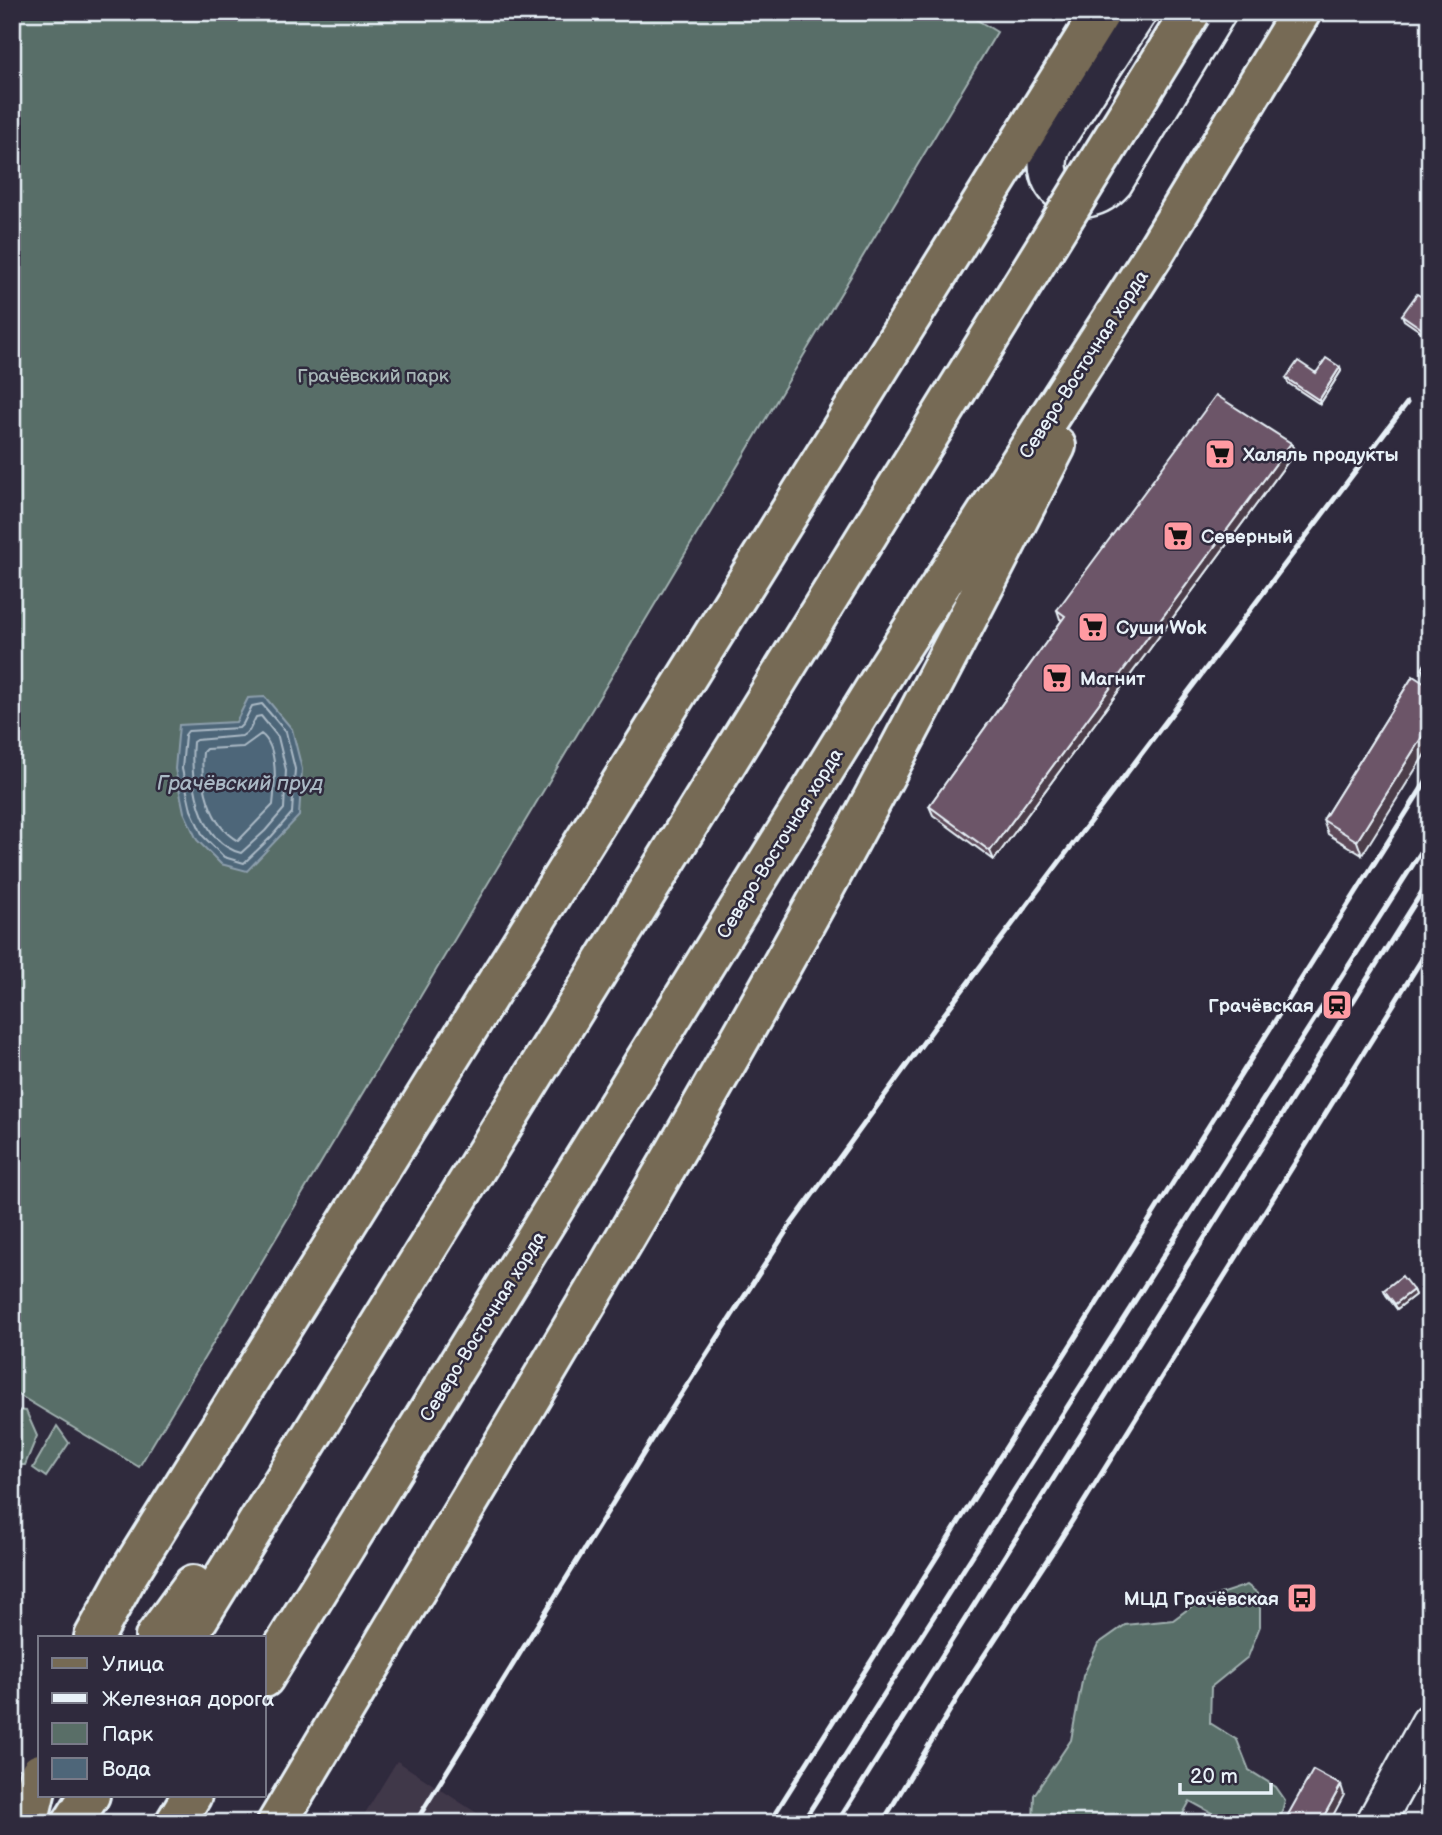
<svg xmlns="http://www.w3.org/2000/svg" width="1442" height="1835" viewBox="0 0 1442 1835" font-family="'Balsamiq Sans',sans-serif">
  <rect width="100%" height="100%" fill="#2f2a3d"/>
  <filter id="ink" filterUnits="userSpaceOnUse"><feTurbulence type="fractalNoise" baseFrequency=".0143" numOctaves="2"/><feDisplacementMap in="SourceGraphic" scale="14" xChannelSelector="R" yChannelSelector="G"/><feConvolveMatrix kernelMatrix="1 2 1 2 8 2 1 2 1" color-interpolation-filters="sRGB"/></filter>
  <g filter="url(#ink)">
    <path fill="#41374a" d="M397,1761L492,1823H359Z"/>
    <path fill="#596e67" stroke="#a0b0b0" stroke-width="2" d="M12,12H964L997,32L139,1467L12,1391Z
      M12,1410L26,1411L37,1436L25,1465H12Z
      M57,1426L69,1443L46,1477L33,1468Z
      M1247,1585L1260,1595V1626L1248,1657L1211,1687L1210,1723L1237,1740L1249,1770L1276,1787L1285,1800L1280,1820L1277,1823H1230L1190,1801L1178,1823H1033L1034,1795L1071,1740L1083,1676L1098,1644L1125,1625L1173,1620L1199,1601Z"/>
    <path fill="#4e6679" stroke="#8c9eac" stroke-width="2" d="M265,697L292,729L302,769L299,816L247,871L221,864L197,840L184,812L175,769L179,725L236,722L248,698Z"/>
    <g fill="none" stroke-linecap="round" stroke-linejoin="round">
      <path stroke="#aab9c5" stroke-width="2" d="M262,704L286,732L295,769L292,813L271,837L244,863L224,857L203,836L191,810L182,769L185,735L188,731L239,728L243,724L252,706Z
        M261,716L278,737L286,770L284,809L265,831L241,853C198,842 190,780 193,742L196,740L242,736L249,731L256,717Z
        M261,734C279,747 275,786 273,805L238,841C209,825 200,783 203,752L206,749L243,747Z"/>
      <g stroke="#e8f1f8" stroke-width="42">
        <path id="minor" d="M1138,12L1052,145C1034,190 1082,218 1114,182L1217,12
          M1375,1823L1430,1723"/>
      </g>
      <g stroke="#e8f1f8" stroke-width="44">
        <path id="major" d="M94,1637L129,1573L1101,12
          M155,1637L193,1585
          M187,1637L816,618
          M264,1678L890,664L1154,254L1301,12
          M72,1823L90,1795
          M175,1823L192,1795
          M277,1823C449,1533 625,1246 789,952C882,786 969,616 1056,446"/>
      </g>
      <use href="#minor" stroke="#2f2a3d" stroke-width="37"/>
      <use href="#major" stroke="#766a54" stroke-width="38"/>
      <path stroke="#e8f1f8" stroke-width="5" d="M415,1823L655,1435L789,1227L936,1025L1407,403
        M769,1823L1430,775
        M802,1823L1430,838
        M837,1823L1430,879
        M882,1823L970,1677L1059,1542L1430,946"/>
      <g stroke="#e8f1f8" stroke-width="44" stroke-linecap="butt">
        <path id="major-bridge" d="M816,618L1191,12
          M28,1823L40,1773"/>
      </g>
      <use href="#major-bridge" stroke="#766a54" stroke-width="38"/>
    </g>
    <path fill="#5d4959" stroke="#e8f1f8" stroke-width="2" d="M1430,302V332L1427,336L1404,320L1402,315Z
      M1340,367L1341,371L1320,404L1288,383L1286,378Z
      M1291,443L1295,452L994,860L933,815L929,806L1062,620L1060,619L1057,610Z
      M1430,656V681L1425,678L1422,669Z
      M1413,676L1362,855L1328,834L1323,820Z
      M1384,1290H1413L1415,1295L1397,1309L1386,1295Z"/>
    <path fill="#4c3c48" stroke="#e8f1f8" stroke-width="2" d="M1430,325V332L1427,336L1425,331Z
      M1340,367L1341,371L1320,404L1319,400Z
      M1291,443L1295,452L994,860L990,851Z
      M1430,724V746L1362,855L1357,841Z
      M1413,1290L1415,1295L1397,1309L1395,1304Z
      M1341,1785L1344,1795L1329,1823H1320Z"/>
    <path fill="#6c5567" stroke="#e8f1f8" stroke-width="2" d="M1417,294L1430,302V325L1425,331L1402,315Z
      M1326,358L1340,367L1319,400L1286,378L1298,361L1316,373Z
      M1216,395L1291,443L990,851L929,806L1065,616L1057,610Z
      M1430,656V674L1422,669Z
      M1413,676L1430,687V724L1357,841L1323,820Z
      M1402,1276L1413,1290L1395,1304L1384,1290Z
      M1313,1770L1341,1785L1320,1823H1289L1285,1820Z"/>
  </g>
  <defs>
    <g id="supermarket-square" transform="scale(1.575)"><rect x="-9" y="-9" width="18" height="18" rx="4" fill="#ff9aa2" stroke="#2f2a3d"/><path d="M-6-5.5h2.5l.6 2H6L4.5 2H-2.5L-4.4-4H-6ZM-1.5 3.2a1.3 1.3 0 1 0 .1 0ZM3 3.2a1.3 1.3 0 1 0 .1 0Z" fill="#111"/></g>
    <g id="station-square" transform="scale(1.575)"><rect x="-9" y="-9" width="18" height="18" rx="4" fill="#ff9aa2" stroke="#2f2a3d"/><path d="M-3-6H3Q5-6 5-4V2Q5 4 3 4L4.5 6H3L1.5 4h-3L-3 6H-4.5L-3 4Q-5 4-5 2V-4Q-5-6-3-6ZM-3.5-4v3h7v-3ZM-3.5 1v1.5H-2V1ZM2 1v1.5H3.5V1Z" fill="#111"/></g>
    <g id="bus-square" transform="scale(1.575)"><rect x="-9" y="-9" width="18" height="18" rx="4" fill="#ff9aa2" stroke="#2f2a3d"/><path d="M-5-6H5V4H4V6H2V4H-2V6H-4V4H-5ZM-3.5-4V0h7V-4ZM-3.5 1.2v1.5H-2V1.2ZM2 1.2v1.5H3.5V1.2Z" fill="#111"/></g>
  </defs>
  <g fill-rule="evenodd">
    <use href="#supermarket-square" x="1220" y="454"/>
    <use href="#supermarket-square" x="1178" y="536"/>
    <use href="#supermarket-square" x="1093" y="627"/>
    <use href="#supermarket-square" x="1057" y="678"/>
    <use href="#station-square" x="1337" y="1005"/>
    <use href="#bus-square" x="1302" y="1598"/>
  </g>
  <g text-anchor="middle" stroke-width="5" stroke-linejoin="round" paint-order="stroke">
    <g font-size="19" fill="#e8f1f8" stroke="#2f2a3d">
      <text transform="translate(1083 364) rotate(-57)" y="7">Северо-Восточная хорда</text>
      <text transform="translate(779 843) rotate(-58)" y="7">Северо-Восточная хорда</text>
      <text transform="translate(482 1326) rotate(-58)" y="7">Северо-Восточная хорда</text>
    </g>
    <g font-size="19" fill="#a8b6b7" stroke="#2f2a3d">
      <text x="373" y="382">Грачёвский парк</text>
    </g>
    <g font-size="19" font-weight="bold" fill="#e8f1f8" stroke="#2f2a3d" text-anchor="start">
      <text x="1243" y="461">Халяль продукты</text>
      <text x="1201" y="543">Северный</text>
      <text x="1116" y="634">Суши Wok</text>
      <text x="1080" y="685">Магнит</text>
      <text x="1314" y="1012" text-anchor="end">Грачёвская</text>
      <text x="1279" y="1605" text-anchor="end">МЦД Грачёвская</text>
    </g>
    <g font-size="21" font-style="italic" fill="#aab9c5" stroke="#2f2a3d">
      <text x="240" y="790">Грачёвский пруд</text>
    </g>
  </g>
  <rect width="1442" height="1835" fill="none" stroke="#2f2a3d" stroke-width="42"/>
  <rect x="21" y="21" width="1400" height="1793" fill="none" stroke="#e8f1f8" stroke-width="2.5" filter="url(#ink)"/>
  <rect x="38" y="1636" width="228" height="161" fill="#2f2a3d" stroke="#797a88" stroke-width="2"/>
  <rect x="52" y="1658" width="35" height="10" fill="#766a54" stroke="#797a88" stroke-width="2"/>
  <text x="102" y="1671" font-size="21" fill="#e8f1f8">Улица</text>
  <rect x="52" y="1693" width="35" height="10" fill="#e8f1f8" stroke="#797a88" stroke-width="2"/>
  <text x="102" y="1706" font-size="21" fill="#e8f1f8">Железная дорога</text>
  <rect x="52" y="1723" width="35" height="21" fill="#596e67" stroke="#797a88" stroke-width="2"/>
  <text x="102" y="1741" font-size="21" fill="#e8f1f8">Парк</text>
  <rect x="52" y="1758" width="35" height="21" fill="#4e6679" stroke="#797a88" stroke-width="2"/>
  <text x="102" y="1776" font-size="21" fill="#e8f1f8">Вода</text>
  <path d="M1180 1783v10h91v-10" fill="none" stroke="#e8f1f8" stroke-width="3.5"/>
  <text x="1190" y="1783" font-size="21" fill="#e8f1f8" stroke="#2f2a3d" stroke-width="5" paint-order="stroke">20 m</text>
</svg>
